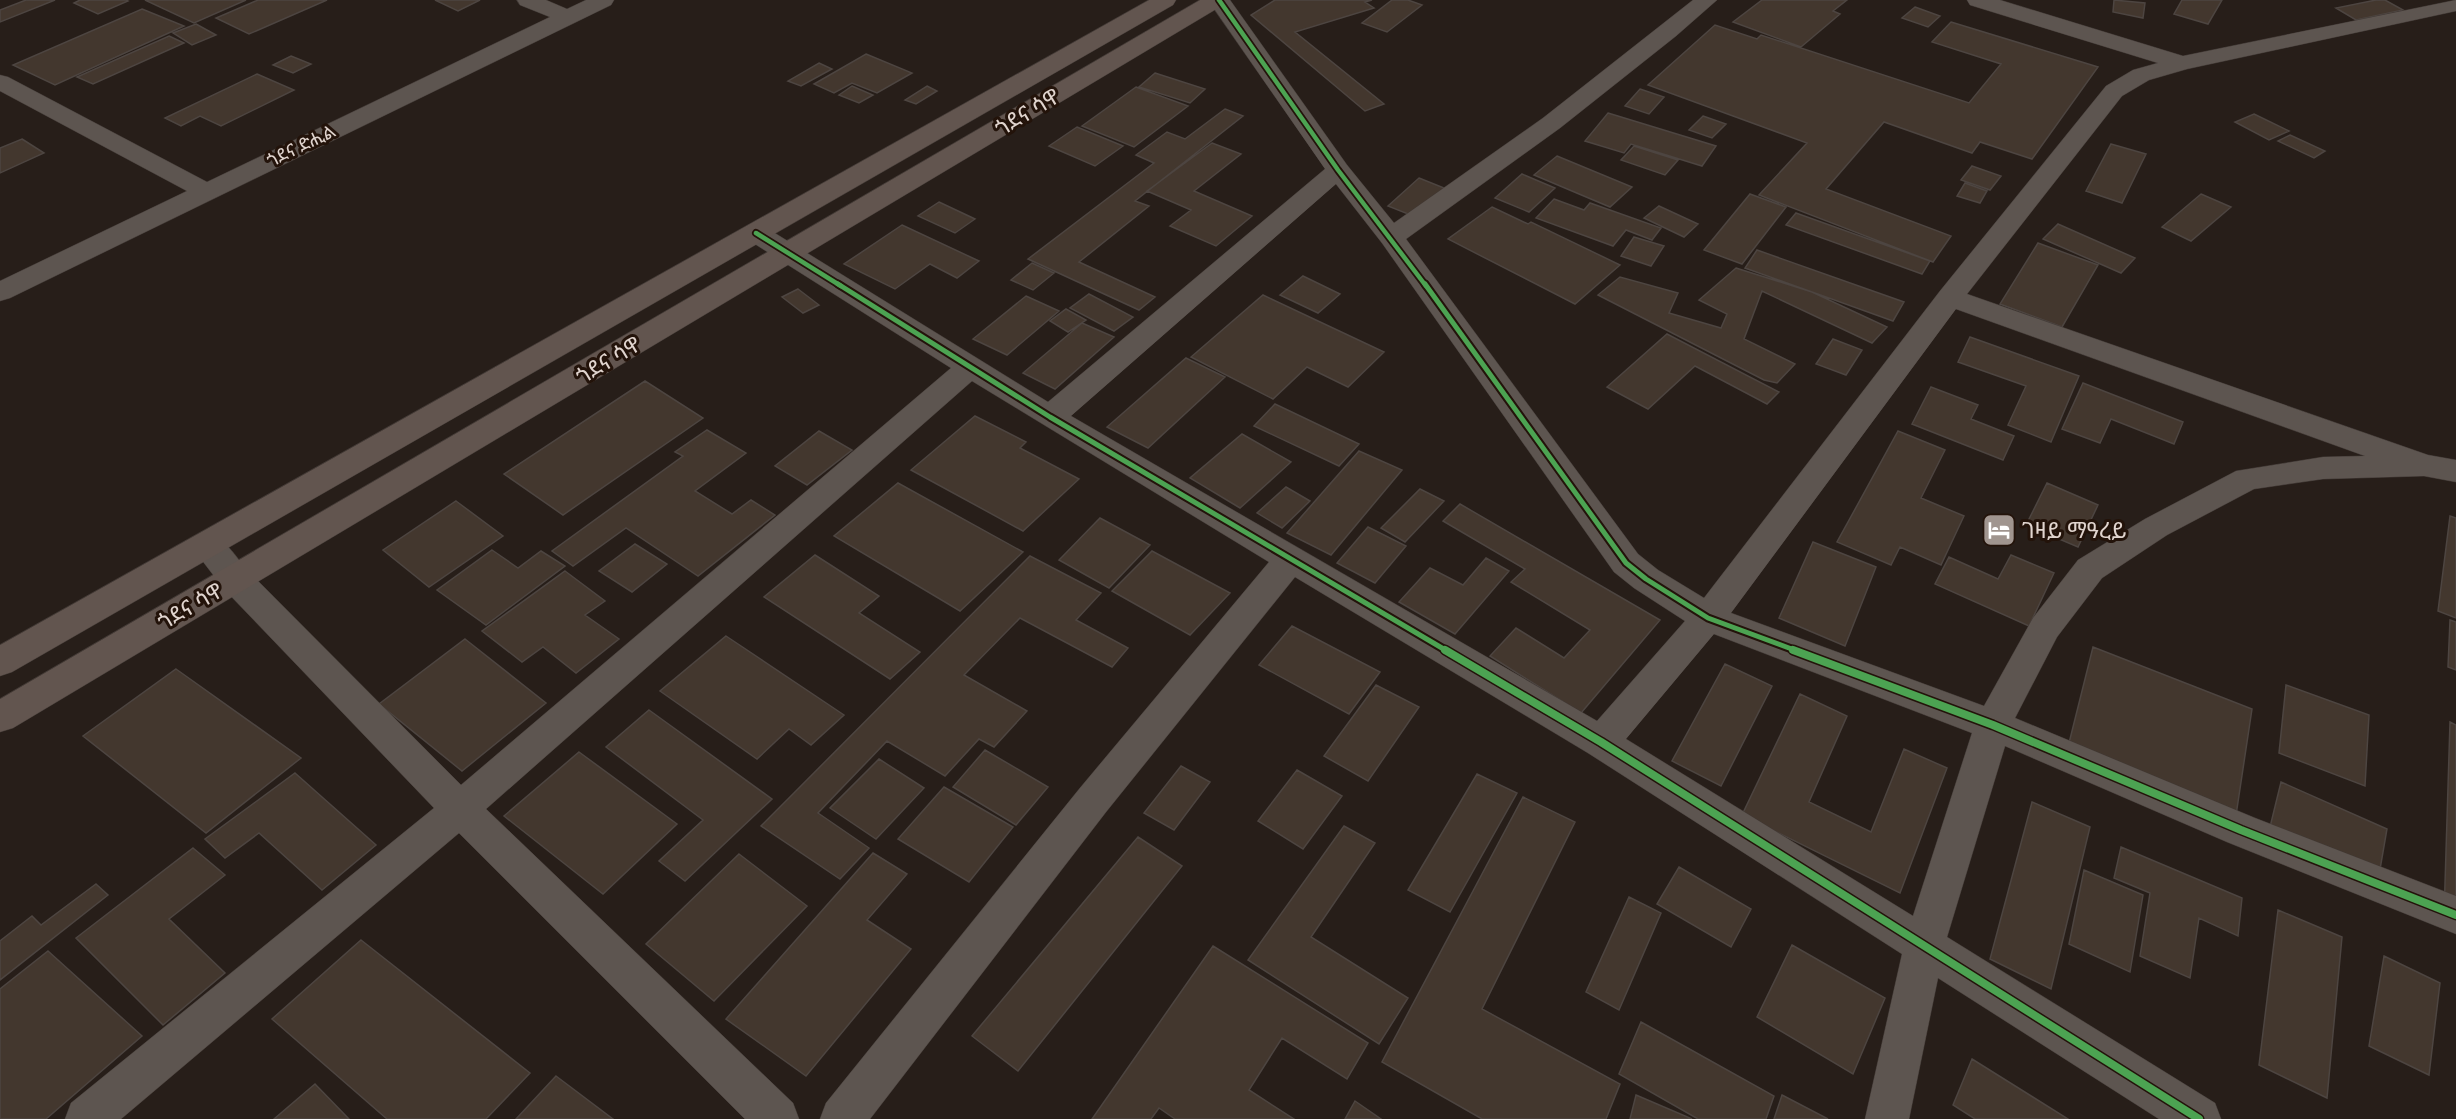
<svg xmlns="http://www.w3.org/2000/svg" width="2456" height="1119" viewBox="0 0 2456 1119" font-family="'Zilla Slab','Noto Sans Ethiopic',serif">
  <rect width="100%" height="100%" fill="#271e19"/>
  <path fill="#43372e" stroke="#4d4541" stroke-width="1.5" d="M26,0H55L0,22V10Z
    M80,0H126L128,1L98,14L74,3Z
    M145,0H246L194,23Z
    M258,0H327L249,34L216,18Z
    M435,0H480L458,11Z
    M1275,0H1372L1365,2L1374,8L1295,32L1384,104L1365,111L1251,15Z
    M1392,0H1408L1422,5L1387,32L1362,23Z
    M1762,0H1847L1833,11L1840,14L1801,47L1733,22Z
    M2114,0L2145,3L2143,18L2113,12Z
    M2182,0H2222L2208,24L2174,14Z
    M2376,0H2385L2403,10L2356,20L2336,8Z
    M1915,7L1940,16L1928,27L1902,18Z
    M142,9L184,26L55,85L13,65Z
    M1951,22L2098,67L2032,159L1980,142L1972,153L1884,122L1826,189L1951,236L1933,262L1759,195L1807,143L1648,85L1715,25L1757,39L1761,35L1969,103L2001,64L1932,42Z
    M196,24L216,35L192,45L173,33Z
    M169,36L184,43L93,84L77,77Z
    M866,54L912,73L877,93L852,83L834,93L814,84Z
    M291,56L311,64L293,73L273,65Z
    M819,63L832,69L801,86L788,81Z
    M1155,73L1205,89L1190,103L1139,87Z
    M257,74L294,90L221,126L200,116L181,126L165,118Z
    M852,86L873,95L859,103L839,95Z
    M927,86L937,91L916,104L905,100Z
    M1136,87L1188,106L1134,147L1082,126Z
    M1640,89L1664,97L1649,114L1625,106Z
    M1225,109L1243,116L1135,201L1149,206L1079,262L1155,297L1139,310L1028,259L1154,163L1136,155L1167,132L1185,139Z
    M1608,113L1716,146L1702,166L1631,144L1624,153L1585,141Z
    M2254,114L2289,131L2269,140L2235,122Z
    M1703,116L1726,124L1712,138L1689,130Z
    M1077,127L1123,146L1095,166L1049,146Z
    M2290,135L2325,151L2314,158L2278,141Z
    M22,139L44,153L0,173V148Z
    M1212,143L1241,154L1194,191L1252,216L1216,246L1170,226L1191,210L1147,191Z
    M2111,144L2146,154L2122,203L2086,191Z
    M1634,146L1678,160L1665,175L1621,160Z
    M1557,156L1632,187L1610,207L1534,175Z
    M1972,166L2001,176L1990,190L1961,180Z
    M1522,174L1555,188L1529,212L1495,198Z
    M1419,178L1444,188L1413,216L1388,206Z
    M1965,183L1987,191L1980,203L1957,196Z
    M1750,194L1786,207L1742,264L1704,250Z
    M2201,194L2231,207L2191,241L2162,227Z
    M1554,199L1584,210L1590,203L1661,228L1652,240L1626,230L1613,246L1536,218Z
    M939,202L975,219L955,233L918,216Z
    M1659,206L1698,224L1684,237L1644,218Z
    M1492,207L1528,224L1531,222L1620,265L1575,304L1448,239Z
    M1796,213L1930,261L1922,274L1786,225Z
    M2058,224L2135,258L2121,273L2043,239Z
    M902,225L979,261L957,278L930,264L895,289L844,264Z
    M1634,237L1664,246L1651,266L1621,256Z
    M2038,243L2098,265L2062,327L2000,304Z
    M1757,250L1904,302L1893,321L1745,268Z
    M1032,263L1054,273L1033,290L1011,280Z
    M1736,268L1812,292L1887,327L1872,343L1762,291L1744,339L1795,364L1777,383L1764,380L1598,295L1620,277L1678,293L1669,313L1721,328L1727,314L1699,300Z
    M1303,276L1340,294L1318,313L1280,295Z
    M798,289L819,305L803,313L782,297Z
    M1089,294L1133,317L1114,331L1070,308Z
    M1263,295L1384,352L1348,387L1307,367L1273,399L1191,357Z
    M1026,296L1059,311L1007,355L973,339Z
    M1066,309L1086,320L1068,332L1050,321Z
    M1082,323L1114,337L1055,389L1023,373Z
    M1667,334L1779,392L1767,404L1695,366L1648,409L1607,387Z
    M1970,337L2079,376L2051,442L2008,425L2026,386L1958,362Z
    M1833,339L1862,350L1846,375L1816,364Z
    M1186,358L1225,377L1148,448L1107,427Z
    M645,381L703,418L563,515L504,474Z
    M2083,383L2183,422L2174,444L2111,419L2100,443L2062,429Z
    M1931,387L1978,405L1971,419L2014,436L2003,460L1912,424Z
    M1275,404L1359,444L1339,466L1254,426Z
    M975,416L1026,442L1020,448L1079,479L1023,531L911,470Z
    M707,430L746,453L695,491L732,514L751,500L775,515L698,576L626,528L573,566L552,551L683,456L675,452Z
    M819,431L852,450L807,485L775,466Z
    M1898,431L1945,450L1921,498L1964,516L1941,565L1900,547L1891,565L1837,542Z
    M1242,434L1291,462L1240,508L1190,478Z
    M1359,451L1402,470L1331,555L1287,533Z
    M898,483L1023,552L960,611L834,536Z
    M2047,483L2098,505L2078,547L2026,525Z
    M1286,487L1310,501L1282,528L1257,513Z
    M1420,489L1444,501L1405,542L1381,528Z
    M456,501L503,536L429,587L383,550Z
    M1460,504L1660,620L1581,713L1490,656L1516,628L1564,658L1590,630L1511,582L1525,569L1443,521Z
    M2450,516L2456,518V618L2438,611Z
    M1100,518L1150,545L1109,588L1059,560Z
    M1368,527L1406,546L1375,583L1337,563Z
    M1813,542L1876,567L1845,646L1779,618Z
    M635,544L667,564L632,592L599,571Z
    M492,550L518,568L541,551L565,566L486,625L437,590Z
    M1152,551L1230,593L1190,635L1112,591Z
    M815,555L879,596L859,613L920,652L890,679L764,597Z
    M2011,555L2054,573L2029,626L1935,584L1949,557L1998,579Z
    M1030,556L1101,593L1076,620L1128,648L1112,667L1020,618L964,675L1027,711L994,747L979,739L945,776L887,741L818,813L869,848L840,879L761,826Z
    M1486,558L1509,571L1455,634L1399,602L1430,568L1463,585Z
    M565,571L605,601L585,615L619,639L576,673L543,647L522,662L482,631Z
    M2450,620L2456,622V670L2448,667Z
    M1292,626L1380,672L1349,714L1259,665Z
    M726,636L844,715L811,745L789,729L757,759L660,691Z
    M465,639L546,703L462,771L379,704Z
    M2093,647L2252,709L2235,822L2067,751Z
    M1725,664L1772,686L1721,786L1672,761Z
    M176,669L301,758L206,833L83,736Z
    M1376,685L1419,707L1368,781L1324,756Z
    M2286,685L2369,715L2365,786L2279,753Z
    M1800,694L1847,716L1809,802L1871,832L1904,749L1947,768L1900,893L1742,815Z
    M649,710L772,799L685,881L659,861L703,820L606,747Z
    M2450,722L2456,725V921L2444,916Z
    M985,750L1048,787L1016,825L953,787Z
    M579,752L677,824L603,894L504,816Z
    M879,759L924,788L876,839L830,808Z
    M1181,766L1210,782L1174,830L1144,813Z
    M1297,770L1342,796L1303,849L1258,821Z
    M295,773L376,845L322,890L259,833L225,858L205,839Z
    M1477,774L1517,793L1450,912L1408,890Z
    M2281,782L2387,829L2378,881L2269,831Z
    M944,787L1013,827L969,882L898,839Z
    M1523,797L1575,822L1482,1009L1620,1084L1606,1119H1482L1382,1062Z
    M2032,802L2090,827L2051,989L1990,959Z
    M1344,826L1375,843L1311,937L1408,998L1379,1044L1248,960Z
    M1138,837L1182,866L1018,1071L972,1036Z
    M2121,847L2242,898L2238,936L2199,918L2190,978L2140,956L2150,893L2114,878Z
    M193,848L225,875L169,919L225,973L163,1025L76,938Z
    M873,853L907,874L867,920L911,949L806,1076L726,1019Z
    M739,854L807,906L714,1001L646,944Z
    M1679,867L1751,909L1731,947L1657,904Z
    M2084,870L2143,895L2130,972L2069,944Z
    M96,884L108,895L0,980V941L32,916L41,925Z
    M1629,897L1661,913L1619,1010L1586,992Z
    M2278,910L2342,937L2327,1098L2259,1065Z
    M361,940L530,1073L486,1119H387L272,1019Z
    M1792,945L1885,998L1853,1074L1757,1017Z
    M1213,946L1368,1043L1347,1079L1282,1038L1249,1090L1294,1119H1175L1159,1108L1151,1119H1092Z
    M48,951L142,1036L46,1119H0V989Z
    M2384,956L2440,983L2429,1075L2369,1046Z
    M1641,1022L1774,1096L1766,1119H1698L1619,1074Z
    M1972,1059L2068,1119H1975L1953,1105Z
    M556,1076L613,1119H516Z
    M315,1084L349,1119H274Z
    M1636,1095L1692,1119H1630Z
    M1782,1095L1828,1119H1774Z
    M1355,1101L1381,1119H1345Z"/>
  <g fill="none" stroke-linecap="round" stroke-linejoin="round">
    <g stroke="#413935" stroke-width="1">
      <path id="minor" d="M517,0H546L567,9L586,0H614L611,5L10,298L0,301V281L187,191L0,91V75L8,77L207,182L550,17L520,5Z
        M1208,0H1230L1347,165L1394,223L1543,118L1693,0H1717L1676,36L1560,128L1406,239L1638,554L1658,570L1704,598L1940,291L2106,86L2133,70L2158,63L1970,5L1967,0H2000L2183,56L2456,0V11L2187,69L2149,80L2122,96L1967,294L2428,455L2456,460V482L2424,476L2323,479L2254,489L2167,535L2102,578L2057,637L2015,718L2255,818L2456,896V934L2227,842L2005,746L1947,937L2215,1103L2221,1119H2159L1938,978L1909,1119H1865L1902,954L1588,753L1295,577L1106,812L870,1119H820L826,1103L1080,788L1269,562L972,381L486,809L793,1103L799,1119H745L459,833L121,1119H65L71,1103L434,808L224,589L191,546L195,537C222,529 232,553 248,571L461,785L951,368L747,239L743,233L747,227L756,225L765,227L1048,402L1325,169ZM1336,184L1382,243L1614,572L1634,588L1685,621L1597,721L1071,416ZM1956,309L2365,456L2323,457L2236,471L2145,519L2078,560L2033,618L1984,706L1731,613ZM1714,634L1972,733L1913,916L1626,739Z"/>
    </g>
    <g stroke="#413935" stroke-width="1">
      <path id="primary" d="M1149,0H1176L1173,5L12,672L0,676V645Z
        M1200,0H1226L1223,5L13,728L0,732V699Z"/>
    </g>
    <use href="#minor" fill="#5d5550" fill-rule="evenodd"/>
    <use href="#primary" fill="#62554f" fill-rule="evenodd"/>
    <g stroke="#23130a" stroke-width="8">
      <path id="cycleway-far2" d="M1219,0L1338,170L1426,286
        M756,233L841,286"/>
    </g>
    <g stroke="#23130a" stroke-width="9">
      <path id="cycleway-far1" d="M838,284L1050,417L1447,651
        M1425,284L1626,563L1646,579L1708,618L1797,651"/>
    </g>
    <g stroke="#23130a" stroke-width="11">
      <path id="cycleway" d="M1445,650L1601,742L2199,1119
        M1793,650L1993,725L2241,830L2456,915"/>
    </g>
    <use href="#cycleway-far2" stroke="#4ca352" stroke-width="4.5"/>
    <use href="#cycleway-far1" stroke="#4ca352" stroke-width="5"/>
    <use href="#cycleway" stroke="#4ca352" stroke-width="8"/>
  </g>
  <defs>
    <g id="hotel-square" transform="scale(1.725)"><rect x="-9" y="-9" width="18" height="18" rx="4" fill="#a0958f" stroke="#23130a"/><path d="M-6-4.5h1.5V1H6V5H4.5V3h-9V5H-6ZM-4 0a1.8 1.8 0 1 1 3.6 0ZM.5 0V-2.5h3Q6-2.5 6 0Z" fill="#fff"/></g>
  </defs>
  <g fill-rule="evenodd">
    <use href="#hotel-square" x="1999" y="530"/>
  </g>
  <g text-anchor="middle" stroke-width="6" stroke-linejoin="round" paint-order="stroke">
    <g font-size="18" fill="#e1d5cf" stroke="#23130a">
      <text transform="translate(301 146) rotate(-26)" y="6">ጎደና ድሒል</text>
    </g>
    <g font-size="22" fill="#e1d5cf" stroke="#23130a">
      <text transform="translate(1027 112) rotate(-31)" y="8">ጎደና ሳዋ</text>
      <text transform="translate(608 360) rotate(-31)" y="8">ጎደና ሳዋ</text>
      <text transform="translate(190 606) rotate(-30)" y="8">ጎደና ሳዋ</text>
    </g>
    <g font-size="22" fill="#e1d5cf" stroke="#23130a" text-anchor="start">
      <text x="2022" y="538">ገዛይ ማዓረይ</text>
    </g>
  </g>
</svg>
